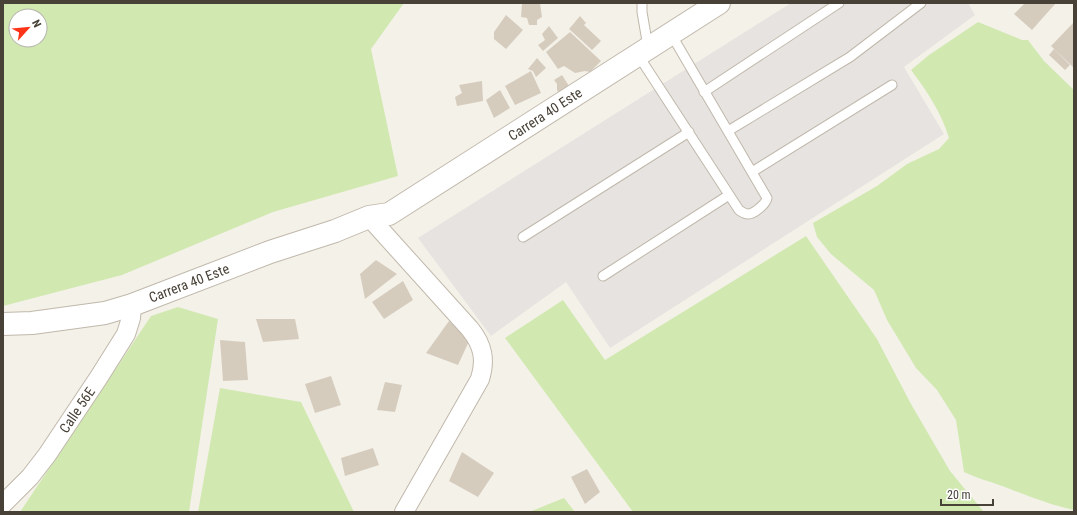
<svg xmlns="http://www.w3.org/2000/svg" width="1077" height="515" viewBox="0 0 1077 515" font-family="'Roboto Condensed',sans-serif">
  <rect width="100%" height="100%" fill="#f4f1e9"/>
  <path fill="#d1e9b1" fill-rule="evenodd" d="M3,3H404L371,49L398,176L273,212L122,275L3,306ZM16,16H40V40H16Z
    M978,22L1022,40H1028L1044,61L1074,90V510C1049,505 1026,495 1002,486C989,481 976,478 964,472L956,420L937,390L916,368L887,320L874,290L831,254L817,237L813,223L877,186L907,164L939,149L949,138C941,112 927,91 911,70L929,55Z
    M806,236L877,339L911,404L950,471L984,512H633L505,338L563,300L605,360Z
    M178,307L218,319L189,512H20L151,316Z
    M220,388L301,402L354,512H198Z
    M564,498L575,512H529Z"/>
  <path fill="#e6e3e0" d="M791,3H968L975,15L904,67L944,134L610,348L566,282L491,336L418,238Z"/>
  <path fill="#d6ccbe" d="M522,3H540L542,17L537,20V25H529L527,18L521,17Z
    M1025,3H1056L1032,30L1014,14Z
    M506,15L523,30L506,49L494,39V32Z
    M580,16L586,23L584,25L601,41L592,50L569,29Z
    M1074,22V68L1051,46Z
    M549,26L558,38L543,51L538,45L545,40L542,34Z
    M570,32L601,61L590,72L585,71L575,73L564,66L558,69L546,52Z
    M1054,49L1070,65L1065,70L1049,55Z
    M537,58L546,68L536,77L533,71L528,69Z
    M531,71L541,93L515,105L505,86Z
    M562,75L571,89L560,96L557,90V84L554,80Z
    M482,81L483,101L457,106L455,97L462,93L459,85Z
    M500,90L510,108L494,118L486,100Z
    M376,260L397,274L365,299L360,274Z
    M403,281L413,300L384,319L372,302Z
    M256,319H295L299,339L263,342Z
    M449,321L470,339L458,365L426,353Z
    M220,340L245,342L248,380L223,381Z
    M331,376L341,405L315,413L305,384Z
    M385,382L402,385L395,412L377,410Z
    M373,448L379,465L345,476L341,458Z
    M462,452L494,473L478,497L449,481Z
    M587,469L600,492L585,504L571,477Z"/>
  <g fill="none" stroke-linecap="round" stroke-linejoin="round">
    <g stroke="#c0b8ab" stroke-width="11">
      <path id="service" d="M642,3V12L648,47
        M638,55L739,210C742,212 744,214 748,214C754,214 766,204 767,198L671,34
        M704,92L839,3
        M728,131L850,57L921,3
        M752,172L892,85
        M523,237L689,132
        M603,276L729,195"/>
    </g>
    <g stroke="#c0b8ab" stroke-width="20">
      <path id="minor" d="M369,217L470,329C483,345 486,360 480,379L404,512
        M3,504L30,477L47,455L99,377L126,334L131,318L132,305"/>
    </g>
    <g stroke="#c0b8ab" stroke-width="24">
      <path id="tertiary" d="M3,324L32,323L105,313L132,305L270,252L335,231L369,217L389,214L719,3"/>
    </g>
    <use href="#service" stroke="#fff" stroke-width="9"/>
    <use href="#minor" stroke="#fff" stroke-width="18"/>
    <use href="#tertiary" stroke="#fff" stroke-width="22"/>
  </g>
  <g text-anchor="middle" stroke-width="3" stroke-linejoin="round" paint-order="stroke">
    <g font-size="14" fill="#484137" stroke="#fff">
      <text transform="translate(545 114) rotate(-33)" y="5">Carrera 40 Este</text>
      <text transform="translate(189 283) rotate(-21)" y="5">Carrera 40 Este</text>
      <text transform="translate(77 410) rotate(-56)" y="5">Calle 56E</text>
    </g>
  </g>
  <rect width="1077" height="515" fill="none" stroke="#484137" stroke-width="8"/>
  <g transform="translate(28 28) rotate(63)"><circle r="19" fill="#ffffff" stroke="#b6b3af"/>
  <path d="M0-3L7 15L0 10L-7 15Z" fill="#fd3418"/>
  <text y="-6" font-size="11" font-weight="bold" text-anchor="middle" fill="#484137">N</text>
  </g>
  <path d="M941 499v6h52v-6" fill="none" stroke="#484137" stroke-width="2"/>
  <text x="947" y="499" font-size="12" fill="#484137" stroke="#ffffff" stroke-width="3" paint-order="stroke">20 m</text>
</svg>
